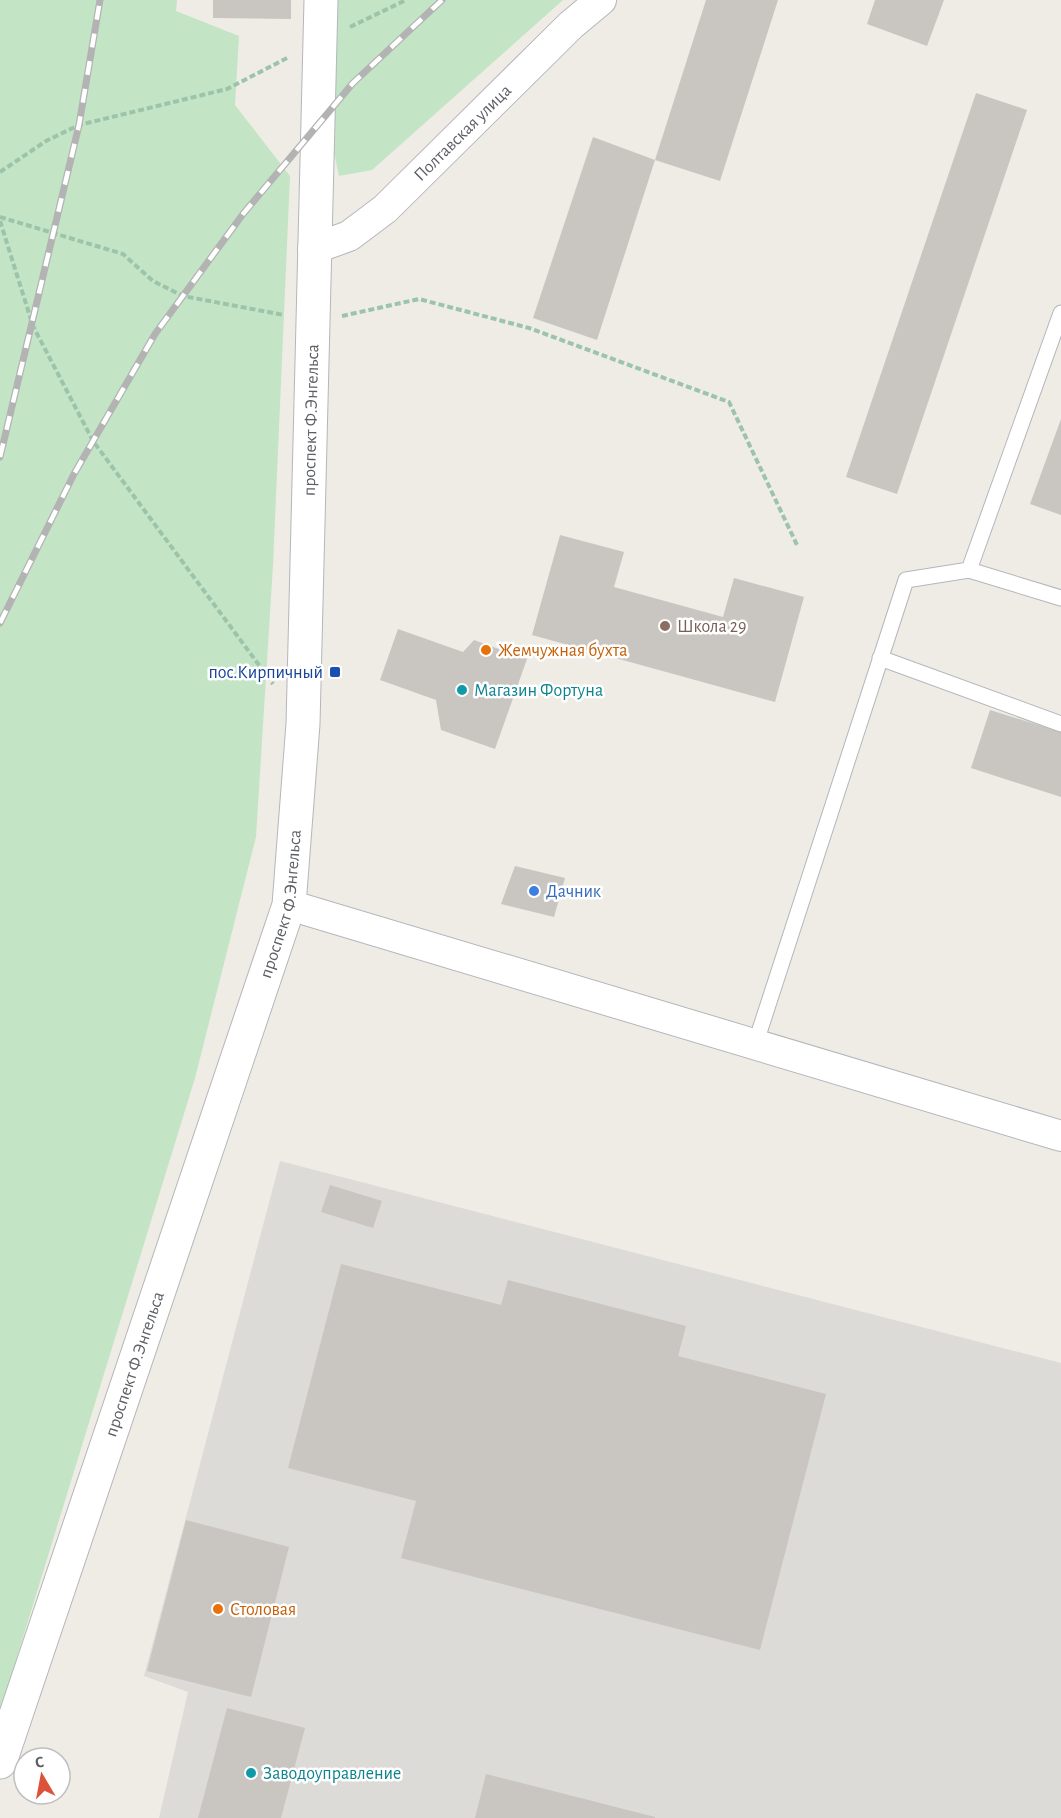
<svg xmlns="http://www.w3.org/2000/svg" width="1061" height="1818" viewBox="0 0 1061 1818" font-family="'Alegreya Sans',sans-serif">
  <rect width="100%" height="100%" fill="#eeece5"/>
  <path fill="#dddbd7" d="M280,1161L1061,1363V1818H159L188,1692L144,1676Z"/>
  <path fill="#c3e4c5" d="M0,0H177L176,11L239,36L235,105L290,176L273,565L256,837L195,1078L0,1712Z
    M335,0H563L372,170L339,176L330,133Z"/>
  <path fill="#c9c6c2" d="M213,0H291V19L213,18Z
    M706,0H778L720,181L655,160Z
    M875,0H944L927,46L867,24Z
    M976,93L1027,110L897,494L846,477Z
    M593,137L655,160L597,340L533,318Z
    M1061,419V515L1030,504Z
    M560,535L624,552L614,587L723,617L734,578L804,597L775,702L532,635Z
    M398,629L463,652L474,640L527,659L495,749L441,730L436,700L380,680Z
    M990,710L1061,732V797L971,768Z
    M515,866L565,878L554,917L501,904Z
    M330,1185L382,1201L373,1228L321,1212Z
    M341,1264L501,1305L508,1280L686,1326L678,1356L826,1394L760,1650L401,1558L416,1501L288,1468Z
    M186,1520L289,1547L251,1697L147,1671Z
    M227,1708L305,1728L281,1818H198Z
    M486,1774L655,1817V1818H475Z"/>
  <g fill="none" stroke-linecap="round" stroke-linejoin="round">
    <g stroke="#b5b6bb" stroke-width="17">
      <path id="service" d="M969,570L1061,598
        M880,658L1061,724
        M755,1045L906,580L969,570L1061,313"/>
    </g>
    <g stroke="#b5b6bb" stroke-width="32">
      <g id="minor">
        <path id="s1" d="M313,249L349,236L385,209L571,25L601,0"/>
        <path d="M289,905L1061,1136"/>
      </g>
    </g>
    <g stroke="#b5b6bb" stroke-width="35">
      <g id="tertiary">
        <path id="s2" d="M0,1762L289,905L303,724L321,0"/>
      </g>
    </g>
    <path stroke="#9cc4ab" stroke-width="4" stroke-dasharray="6 3" stroke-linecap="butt" d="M350,27L406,0
      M0,172L46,141L79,125L227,89L289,57
      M0,217L123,254L153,281L183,296L284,315
      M0,221L33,326L93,441L273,684
      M342,316L419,299L529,328L729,402L797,545"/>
    <use href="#service" stroke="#fff" stroke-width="15"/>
    <use href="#minor" stroke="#fff" stroke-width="30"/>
    <use href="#tertiary" stroke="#fff" stroke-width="33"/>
    <g stroke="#b3b3b4" stroke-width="7">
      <path id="rail" d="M0,457L79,125L100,0
        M0,623L74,474L155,334L243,214L353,83L442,0"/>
    </g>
    <use href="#rail" stroke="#fff" stroke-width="4.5" stroke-dasharray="14" stroke-linecap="butt"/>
  </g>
  <circle fill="#8d6e63" stroke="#fff" stroke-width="2" cx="665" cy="626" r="6"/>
  <g fill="#e8710a" stroke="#fff" stroke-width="2">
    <circle cx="486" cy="650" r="6"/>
    <circle cx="218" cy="1609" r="6"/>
  </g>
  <rect fill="#1a4fb4" stroke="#fff" stroke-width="2" x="329" y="666" width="12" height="12" rx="3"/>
  <g fill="#0f9aa8" stroke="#fff" stroke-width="2">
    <circle cx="462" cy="690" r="6"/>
    <circle cx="251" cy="1773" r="6"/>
  </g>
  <circle fill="#3f7fe0" stroke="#fff" stroke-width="2" cx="534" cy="891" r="6"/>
  <g text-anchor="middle" stroke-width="5" stroke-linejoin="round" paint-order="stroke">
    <g font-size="18" fill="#5c5f64" stroke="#fff">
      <text dy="6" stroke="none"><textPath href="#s1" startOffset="192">Полтавская улица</textPath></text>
      <text dy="6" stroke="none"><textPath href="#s2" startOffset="1390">проспект Ф.Энгельса</textPath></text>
      <text dy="6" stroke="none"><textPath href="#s2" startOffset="904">проспект Ф.Энгельса</textPath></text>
      <text dy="6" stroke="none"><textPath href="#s2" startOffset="420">проспект Ф.Энгельса</textPath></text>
    </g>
    <g font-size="18" fill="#785e54" stroke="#fff" text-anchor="start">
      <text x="677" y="632">Школа 29</text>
    </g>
    <g font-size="18" fill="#c56008" stroke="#fff" text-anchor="start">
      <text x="498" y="656">Жемчужная бухта</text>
      <text x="230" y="1615">Столовая</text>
    </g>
    <g font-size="18" fill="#164399" stroke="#fff" text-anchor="end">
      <text x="323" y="678">пос.Кирпичный</text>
    </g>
    <g font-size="18" fill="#0d838f" stroke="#fff" text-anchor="start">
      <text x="474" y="696">Магазин Фортуна</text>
      <text x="263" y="1779">Заводоуправление</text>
    </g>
    <g font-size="18" fill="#366cbe" stroke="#fff" text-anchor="start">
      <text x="546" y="897">Дачник</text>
    </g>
  </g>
  <g transform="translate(42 1776) rotate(350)"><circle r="28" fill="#ffffff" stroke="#bebfc1" stroke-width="1.5"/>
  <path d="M0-4.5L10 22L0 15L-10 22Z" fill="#dd523b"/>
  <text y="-9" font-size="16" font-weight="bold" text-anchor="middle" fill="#5c5f64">С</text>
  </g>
</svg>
